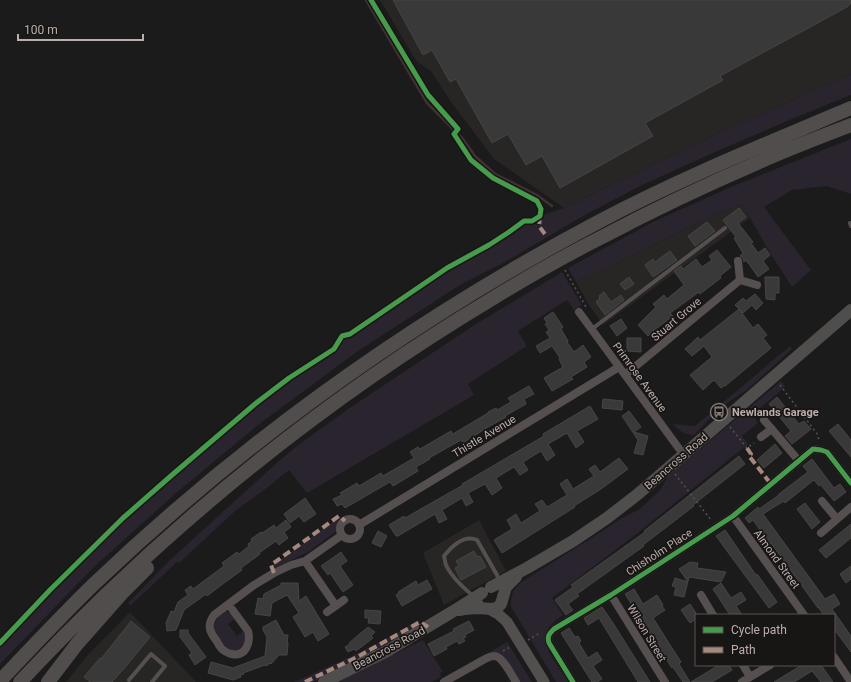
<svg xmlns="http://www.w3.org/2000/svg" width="851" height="682" viewBox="0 0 851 682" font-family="Roboto,sans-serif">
  <rect width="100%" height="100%" fill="#1c1b1b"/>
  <path fill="#282525" d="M380,0H851V74L688,147L564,208L494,159L451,102L431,71L417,62Z
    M742,204L750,218L603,325L589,305L576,282L707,219Z
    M479,520L506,571L444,605L423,553Z
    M130,612L196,682H66L87,656Z"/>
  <path fill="#29242d" d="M851,74V95L794,118L706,156L640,186L583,216L505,262L460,285L358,351L258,425L175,494L95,566L0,664V643L50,590L123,518L172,475L255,404L289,378L334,349L342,336L350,334L447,268L489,245L509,232L524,221H532L539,226L540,216L564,208L688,147Z
    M851,139V194L827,186L792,190L764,207L811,270L792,287L770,253L742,204L707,219L576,282L568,268L655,221L733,186Z
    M562,272L582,305L574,310L567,300L518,331L527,346L468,384L474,395L307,493L289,470L268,487L234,512L179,563L177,562L131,605L128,603L170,560L279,461L298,445L351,407L476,324Z
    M790,346L792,349L748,389L720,408L694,435C685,435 679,431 673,424L695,426Z
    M781,381L785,387L759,409L760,411L754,416L758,423L742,436L748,444L639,532L552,598L563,615C557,620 548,625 546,634C541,646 562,671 568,682H556L511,607C510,595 513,589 523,581L593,537L622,518L640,509L661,489L668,476Z
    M337,519L338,530L308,552L275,568L273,565Z
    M226,611L231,614L235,619L228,624L237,636L244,631C248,642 241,657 228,649C223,646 215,634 213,628L217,618Z
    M420,619L415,627L358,660L313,682H294C337,663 379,645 420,619Z
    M423,640L443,672L440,673L441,677L431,682H337Z
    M507,642L532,682H520L505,658L499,653L490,652Z"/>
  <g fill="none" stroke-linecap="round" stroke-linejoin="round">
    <path stroke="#433033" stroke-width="2.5" d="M366,0L427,103L463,139L475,156L495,174L537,195L552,206"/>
  </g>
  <path fill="#3a3939" stroke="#484444" d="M393,0H851V3L847,7L720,76L723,80L645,123L653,136L560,188L542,156L526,165L508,134L492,143L456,79L450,82L432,50L423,55Z
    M739,208L746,217L738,223L753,242L751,243L758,253L765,248L770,255L763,261L769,269L758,277L749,264L745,260L744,262L743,258L740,256L743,253L734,238L736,237L723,220Z
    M707,222L715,231L695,246L688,236Z
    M717,250L731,267L720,276L721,278L709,287L700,294L699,292L670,313L673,316L653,331V332L648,336L638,325L656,307L653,304L664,295L667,299L684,285L674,271L681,266L683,269L696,259L702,267L712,260L709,256Z
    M670,251L677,260L653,277L645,265L653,259L655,262Z
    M629,277L634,284L625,290L620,284Z
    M765,277H779V293H775V300L766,299Z
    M604,292L611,302L621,295L624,300L605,315L596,302L600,298L599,296Z
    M755,294L763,303L756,310L752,305L743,313L735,305L743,298L746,301Z
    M739,309L753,328L758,324L767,335L763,338L771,348L725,386V385L721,388L714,380L703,390L690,375L712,357L704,346L692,356L685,349L698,337L700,340Z
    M553,312L563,327L561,329L568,341L567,342L574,352L583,345L591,357L584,362L587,367L571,377L573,379L552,391L544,378L563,367L559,359L560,358L552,346L540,353L536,346L550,338L546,332L549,330L545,324L547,323L544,318Z
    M621,319L627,328L617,336L610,326Z
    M627,338H641V352L627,351Z
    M529,386L534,394L524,399L526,404L505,416L506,417L488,427L463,443L461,440L429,458L430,459L416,467L418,471L393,486L390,482L345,508L342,504L337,506L333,499L342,495L340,493L357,483L359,486L381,473L383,476L414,458L410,452L418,447L420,449L451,431L453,434L488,413V412L496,408L497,410L511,402L508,398Z
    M777,397L799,424L804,421L811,429L792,444L785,436L791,431L769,404Z
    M603,399L623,401L622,410L602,408Z
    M590,406L598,419L577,431L584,442L576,448L567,433L548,444L555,455L547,461L541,451L523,462L528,470L520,475L514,467L496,478L502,488L492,495L485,484L468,493L473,502L466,506L462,498L442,510L447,519L439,523L435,514L398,536H396L389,525L404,516L405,518L463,485L462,484L544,436L543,434Z
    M629,411L641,427L634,432L648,436L643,455L634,453L638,440L622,416Z
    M838,424L851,440V457L829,431Z
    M775,444L782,453L764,468L757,460Z
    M739,456L745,464L693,505L694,506L643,545L644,546L577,594L579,596L568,604L573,610L566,615L555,600L573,587L571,585L645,532L644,531Z
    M619,458L628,469L601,489L574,506L575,507L502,553L494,540L512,529L507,520L516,514L521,523L540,511L535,504L542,500L547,507L567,495L560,484L567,479L573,489L594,476L589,469L595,465L600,472Z
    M812,459L834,488L840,484L846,492L834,501L820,484L819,486L814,480L785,503L784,501L763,514L825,599L834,594L840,604L832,609L851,636V652L834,629V615H824L818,607V608L771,543L770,544L753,520L749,523L745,518L758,507L759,509L779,495V494L808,472L803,466Z
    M305,498L316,514L304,522L299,516L290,523L284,514Z
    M805,503L820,522L812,529L797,509Z
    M286,520L291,527L284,532L288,538L279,545L276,541L259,553L260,554L241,568L242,570L216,589L207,596L206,594L184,610L176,630L167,631L166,623L171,611L174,612L178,602L188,595L185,590L191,586L193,589L224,566L222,563L237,552L239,554L249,546L248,544L252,541L251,539L261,532L262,533L274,525L276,528Z
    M851,524V538L826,558L819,550Z
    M725,530L756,575L757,574L777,602L769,608L716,536Z
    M378,531L387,536L381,547L372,543Z
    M474,551L477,557L480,556L486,567L461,580L455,568L459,566L456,561Z
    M341,552L347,561L340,566L353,585L343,592L330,573L328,575L321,566Z
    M690,562L698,563L697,568L726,572L721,582L689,577L684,597L674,595L676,587L672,586L675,578L688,582L679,569Z
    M851,566V579L846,583L840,574Z
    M427,580L432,589L402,606L396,595L399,593L398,592L416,581L418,585Z
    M281,583H298L299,601L306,596L329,634L318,641L313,632L305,637L293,617L299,613L287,595L272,603L270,616L255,614L258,598L263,599L264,594L281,585Z
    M721,583L731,598L741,592L746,600L736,606L742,615H730L713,589Z
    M634,589L643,604L657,595L663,605L662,606L665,610L653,618L681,662L679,664L690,682H683L673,667L672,668L625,594Z
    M690,604L696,613V619L690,623L681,610Z
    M602,607L613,623L650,682H638L599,618L588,625L584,618Z
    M365,610L381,611L380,624L368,623L369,618H365Z
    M276,620L284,635H288L287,644L288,643L287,655H279L271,664L270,663L266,666L265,665L243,673L244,674L240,675L241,677L233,680L208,673L211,662L233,668L265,656L267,637L263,630V627Z
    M131,621L150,637L127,665L112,682H90L84,677L100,658L101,659Z
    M469,621L474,630L465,635L466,637L463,638L465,641L459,644L457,641L446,647L447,649L434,656L428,644L454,631L453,629Z
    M368,627L375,632L371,636L373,638L356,651L354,649L348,652L345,647L350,644L349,643Z
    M569,628L575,637L578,636L581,641L579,643L588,658L597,652L602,660L593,666L602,679L597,682H592L561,633Z
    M180,630H188V633L206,657L195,665L189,655L192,653L180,637Z
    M719,665H729L732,670L712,682H691Z
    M802,665H821L833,682H821L812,671L794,682H774Z"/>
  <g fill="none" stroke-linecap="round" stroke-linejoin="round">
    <path stroke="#565151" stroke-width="1.5" stroke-dasharray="2 3" stroke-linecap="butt" d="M565,270L586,307
      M780,385L818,435L819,442
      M730,427L747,448L754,443
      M675,474L711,520
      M528,640L540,633
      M503,651L510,647"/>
    <path stroke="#55504f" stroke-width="4" d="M850,223L851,226
      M592,329L725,228
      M481,602C469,593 452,578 446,565C445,563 445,559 444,556C452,546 464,534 477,540L497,575L499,582
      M129,680L151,654L165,666L152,682"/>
    <path stroke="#55504f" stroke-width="8" d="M738,261L740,280L757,285
      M579,312L683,454
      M625,375L740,280
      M764,420L799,461
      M761,437L772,429
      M822,501L837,519
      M733,516L804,615
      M340 529a10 10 0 1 1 20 0a10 10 0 1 1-20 0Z
      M359,525L619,367
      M821,533L851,507
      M305,561L336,606
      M611,595L665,682
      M701,595L713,615
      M229,605L248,631C251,642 246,657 232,654C229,654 226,652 223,650C220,648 218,643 216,640C209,631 207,625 214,615L254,585L274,573L291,565L305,561L342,535
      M327,612L344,600
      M834,657L851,682
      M743,665L750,677
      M444,682L485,659C487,658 490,656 494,656C503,656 511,675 516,682
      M573,682L549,643C547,636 549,634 554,629L611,595L733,516L813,449L821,450L827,452L851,483
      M742,682L770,665"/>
    <path stroke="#534f4e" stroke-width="11" d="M489,609L498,614L507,622L544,682"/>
    <path stroke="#504d4d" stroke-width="12" d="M491,587L527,568L573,541L607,518L638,494L851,310
      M459,610L465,609L477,608L492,609L497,608L501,604L506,587L516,577
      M324,682L387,651L452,612L482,593"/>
    <path stroke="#514d4d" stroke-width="14" d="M0,681C31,648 62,615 94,584C245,440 416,318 600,221C681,178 766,144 851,108
      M20,682C160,532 319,402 495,297C531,275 568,254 606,235C655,209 706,185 757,163C788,149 820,137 851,125
      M48,682L77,644L122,593L147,568"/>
    <path stroke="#a5887d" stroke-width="4" stroke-dasharray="8 4" stroke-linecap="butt" d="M540,216L539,226L547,237
      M747,448L751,454L749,456L771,484
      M274,573L271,565L339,516L345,521
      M305,682L357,657L420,622L428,627"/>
    <g stroke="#181615" stroke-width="8">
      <path id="cycleway" d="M0,643L50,590L123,518L172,475L255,404L289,378L334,349L342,336L350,334L447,268L489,245L509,232L524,221H532L540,216L541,209L537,201L493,178L471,160L454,134L458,129L428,95L371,0
        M573,682L549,643C547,636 549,634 554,629L611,595L733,516L813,449L821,450L827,452L851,483"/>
    </g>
    <use href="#cycleway" stroke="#469c4c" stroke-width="5"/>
  </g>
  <defs>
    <g id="bus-ring" transform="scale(0.9)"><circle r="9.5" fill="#181615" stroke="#857b79" stroke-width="1.5"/><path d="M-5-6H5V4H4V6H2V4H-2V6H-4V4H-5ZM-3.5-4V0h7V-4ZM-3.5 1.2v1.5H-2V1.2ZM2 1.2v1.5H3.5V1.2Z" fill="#857b79"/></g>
  </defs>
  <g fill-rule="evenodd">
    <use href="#bus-ring" x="719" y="412"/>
  </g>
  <g text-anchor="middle" stroke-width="3.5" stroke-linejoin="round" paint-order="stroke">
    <g font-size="11" fill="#bdaeac" stroke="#181615">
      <text transform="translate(676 319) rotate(-40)" y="4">Stuart Grove</text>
      <text transform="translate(640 377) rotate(54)" y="4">Primrose Avenue</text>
      <text transform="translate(484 436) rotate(-31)" y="4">Thistle Avenue</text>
      <text transform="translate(676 461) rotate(-41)" y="4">Beancross Road</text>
      <text transform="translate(659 552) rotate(-33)" y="4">Chisholm Place</text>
      <text transform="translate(777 559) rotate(54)" y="4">Almond Street</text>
      <text transform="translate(647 633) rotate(59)" y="4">Wilson Street</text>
      <text transform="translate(389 648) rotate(-28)" y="4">Beancross Road</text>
    </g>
    <g font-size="11" font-weight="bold" fill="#bdaeac" stroke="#181615" text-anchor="start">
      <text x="732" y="416">Newlands Garage</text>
    </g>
  </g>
  <rect x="695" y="614" width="140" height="52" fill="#181615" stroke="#5a5351"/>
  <rect x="703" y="627" width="20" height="6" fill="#469c4c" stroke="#5a5351"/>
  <text x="731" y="634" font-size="12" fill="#bdaeac">Cycle path</text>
  <rect x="703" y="647" width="20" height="6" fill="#a5887d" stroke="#5a5351"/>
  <text x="731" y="654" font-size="12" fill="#bdaeac">Path</text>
  <path d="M18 34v6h125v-6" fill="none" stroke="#bdaeac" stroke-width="2"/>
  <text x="24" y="34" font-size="12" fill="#bdaeac" stroke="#181615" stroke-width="3" paint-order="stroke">100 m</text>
</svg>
